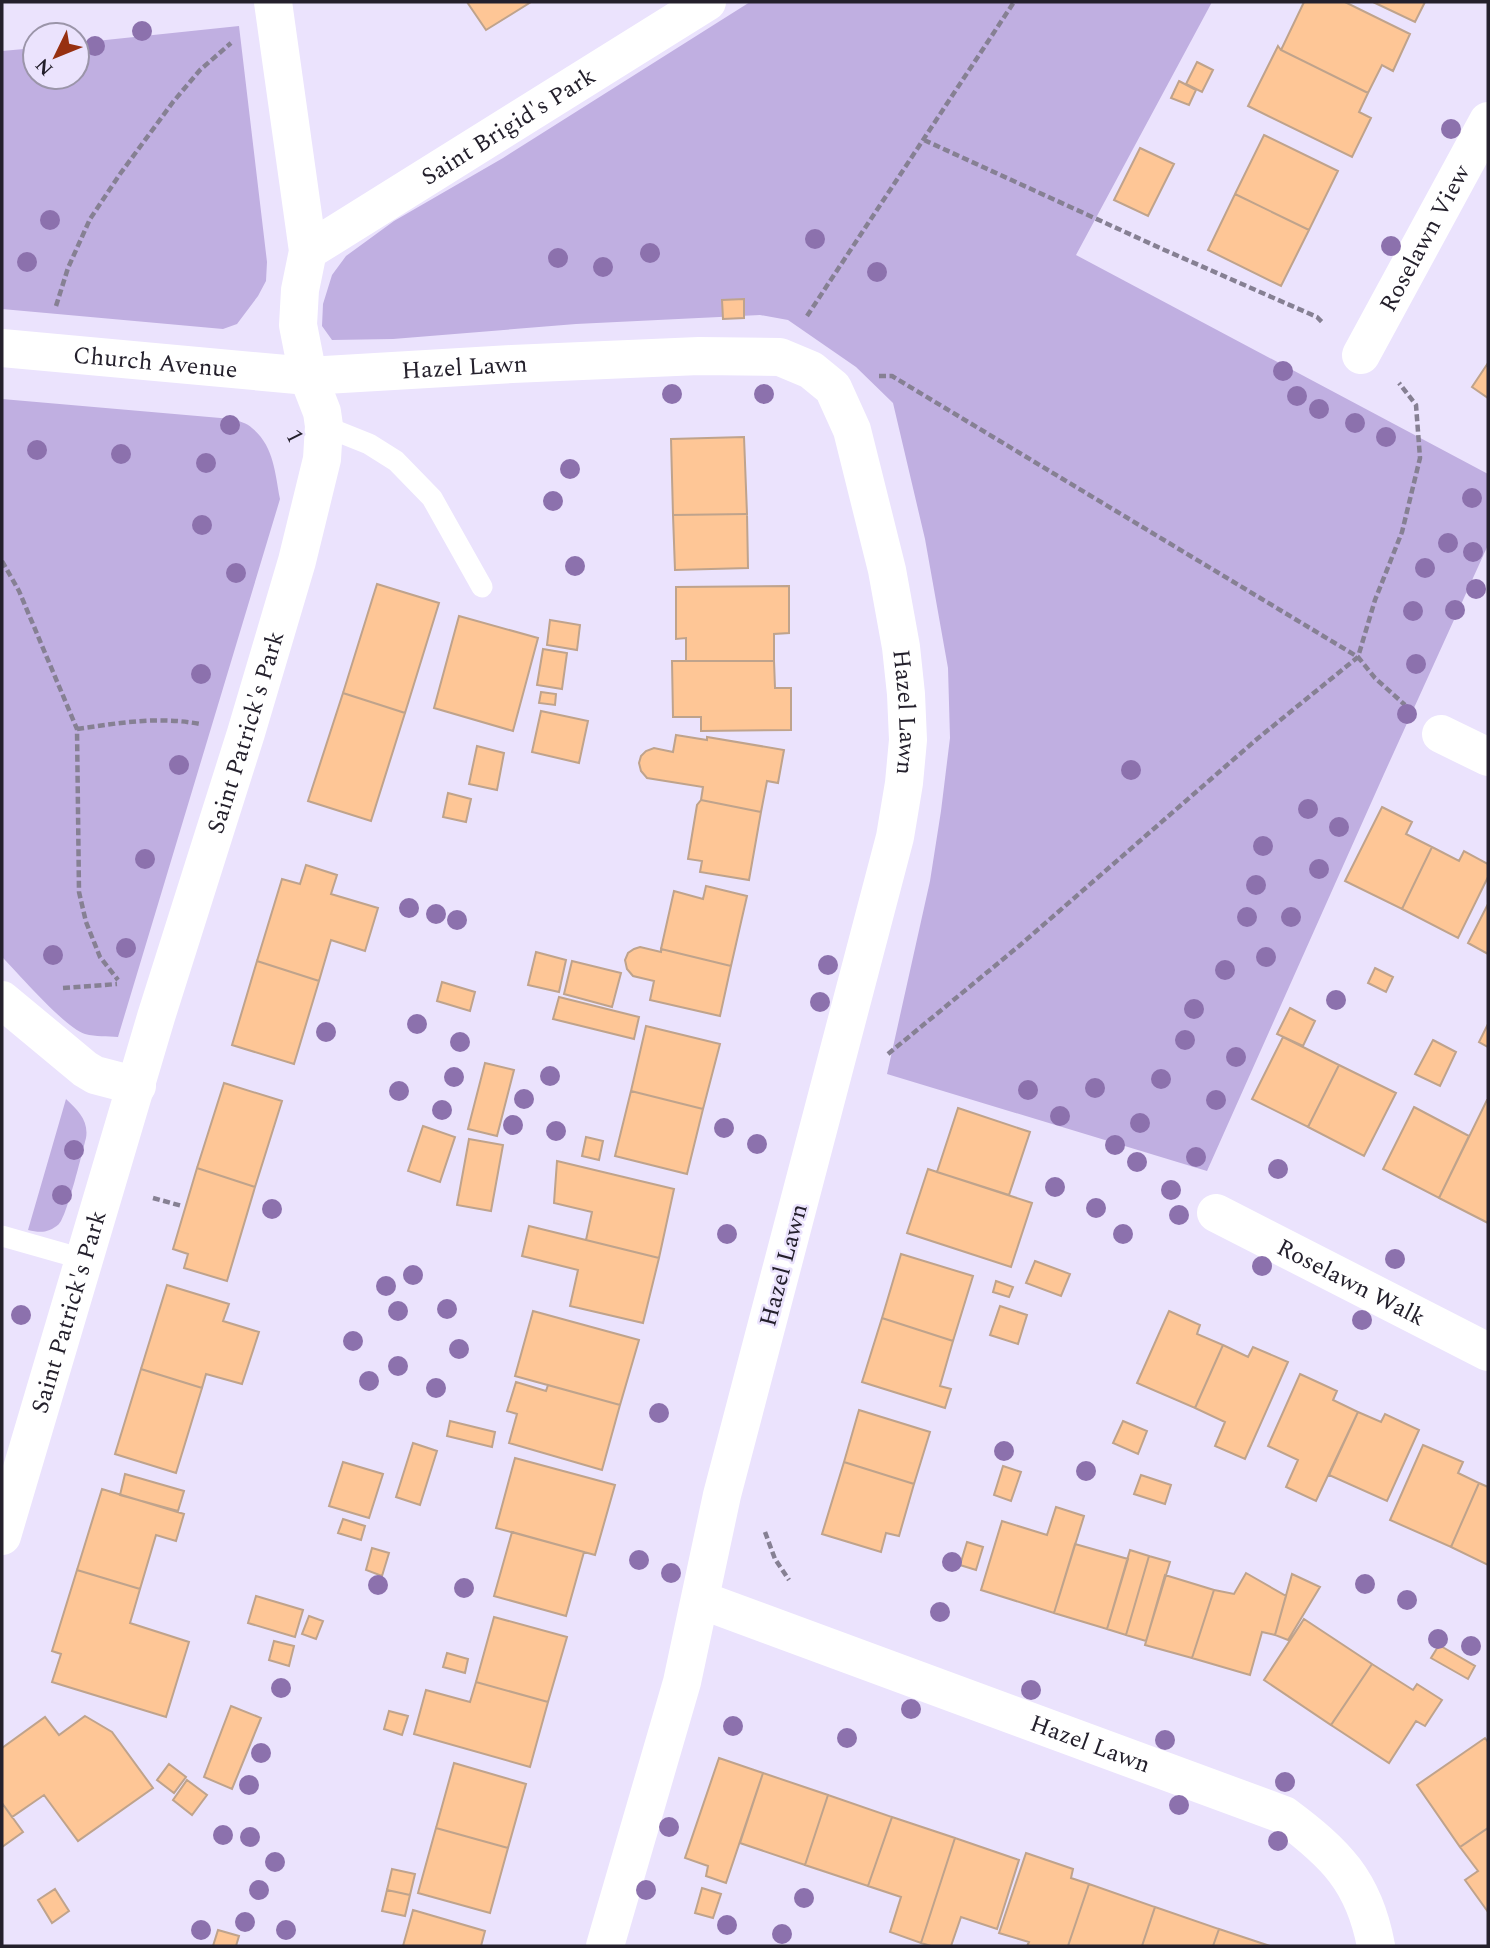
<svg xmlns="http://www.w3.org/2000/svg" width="1490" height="1948" viewBox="0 0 1490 1948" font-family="Spectral,serif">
  <rect width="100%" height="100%" fill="#ebe3fd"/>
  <path fill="#c0afe1" d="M750,2H1212L1076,255L1488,474V545L1384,774L1207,1171L887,1074L930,881L941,811L950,738L948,668L925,539L893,403L856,367L788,320L760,315L576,324L393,339L332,340L322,326L323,304L332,275L346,256L394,221L503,158Z
    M239,26L267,262L266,281L258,296L237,324L223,329L2,309V51L35,48V77H77V43Z
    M2,399L232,419C239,421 247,423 252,428C274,446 275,473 280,499L118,1037C107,1036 96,1037 85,1034C64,1027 20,975 2,957Z
    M66,1099C78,1110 89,1121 86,1138C82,1153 67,1216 59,1224C49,1233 40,1233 28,1230Z"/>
  <path fill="#fec696" stroke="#bfa38c" stroke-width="2" d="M467,2H531L486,30Z
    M1304,2H1345L1410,34L1393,71L1382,65L1368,93L1281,50Z
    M1373,2H1425L1415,22Z
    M1278,46L1281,50L1368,93L1359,112L1371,118L1352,157L1248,106Z
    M1197,62L1213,70L1202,92L1186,84Z
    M1179,81L1196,90L1189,105L1171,98Z
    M1264,135L1338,171L1309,230L1235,194Z
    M1140,148L1174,164L1148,216L1114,200Z
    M1235,194L1309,230L1281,286L1208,250Z
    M744,299V318L723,319L722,300Z
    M1488,363V398L1472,387Z
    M744,437L747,514L673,515L671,439Z
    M747,514L748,568L675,570L673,515Z
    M377,584L439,603L405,713L343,693Z
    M789,586V633L774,634V661H686V638L676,639V587Z
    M459,616L538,638L513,731L434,708Z
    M550,620L580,625L577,650L547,645Z
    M543,649L567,653L562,689L537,685Z
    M672,661H774L775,688H791V730L701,731V717H673Z
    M541,692L556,694L555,705L539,703Z
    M343,693L405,713L371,821L308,801Z
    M541,711L588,721L579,763L532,752Z
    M676,735L707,740V737L784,750L778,783L767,781L761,812L701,800L703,787L647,778L641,771L639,763L641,756L646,751L654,748L673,752Z
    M477,746L504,753L497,790L469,784Z
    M448,793L471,799L466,822L443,817Z
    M701,800L761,812L749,880L700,872L702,861L688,859L697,805Z
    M1382,807L1412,822L1406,834L1432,847L1402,909L1345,881Z
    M1432,847L1459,861L1464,851L1488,864V877L1458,938L1402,909Z
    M306,865L337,875L331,894L378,908L365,951L331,940L319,981L257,961L282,879L300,884Z
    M706,886L747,896L731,966L661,949L674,891L703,899Z
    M1488,904V954L1468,943Z
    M640,947L661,952V949L731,966L720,1016L650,1000L654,981L633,976L627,969L625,960L628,953L634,949Z
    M536,952L566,960L559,992L528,985Z
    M257,961L319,981L294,1064L232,1045Z
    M572,961L621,973L612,1007L564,994Z
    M1375,968L1393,977L1386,992L1368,983Z
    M442,982L475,992L470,1011L437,1001Z
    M559,997L639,1017L634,1039L553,1019Z
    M1290,1008L1315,1021L1303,1046L1277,1034Z
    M1488,1024V1047L1479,1042Z
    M646,1026L720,1044L703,1109L631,1091Z
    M1283,1037L1339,1065L1308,1127L1252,1099Z
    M1433,1040L1456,1052L1440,1086L1415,1074Z
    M485,1063L514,1070L497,1136L468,1129Z
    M1339,1065L1396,1093L1364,1156L1308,1127Z
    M224,1083L282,1101L255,1187L197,1168Z
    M631,1091L703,1109L687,1174L615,1156Z
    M1487,1100H1488V1223L1439,1198Z
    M1414,1107L1469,1136L1439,1198L1383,1169Z
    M958,1108L1030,1132L1009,1195L937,1172Z
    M423,1126L455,1137L440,1182L408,1171Z
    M586,1137L603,1141L599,1160L582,1156Z
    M469,1139L503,1145L491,1211L457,1205Z
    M557,1161L674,1189L659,1258L586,1240L592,1212L554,1203Z
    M197,1168L255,1187L227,1281L184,1268L188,1254L173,1249Z
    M928,1169L1032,1203L1011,1267L907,1233Z
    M529,1226L659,1258L643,1323L570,1306L578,1270L522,1256Z
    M901,1254L973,1276L953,1341L882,1318Z
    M1035,1261L1070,1274L1061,1296L1026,1283Z
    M996,1281L1013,1287L1009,1297L993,1292Z
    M167,1285L229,1304L223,1321L259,1332L242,1384L206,1374L202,1388L141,1369Z
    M1000,1306L1027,1315L1018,1344L990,1335Z
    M533,1311L639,1340L620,1405L515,1376Z
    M1169,1311L1200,1325L1197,1334L1223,1345L1195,1408L1137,1383Z
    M882,1318L953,1341L940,1386L951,1389L945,1408L862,1382Z
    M1223,1345L1248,1357L1253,1347L1288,1362L1245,1459L1215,1446L1225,1422L1195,1408Z
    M141,1369L202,1388L176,1473L115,1454Z
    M1300,1374L1337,1391L1333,1400L1358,1412L1316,1501L1286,1487L1298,1460L1268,1446Z
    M516,1382L546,1391L548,1385L620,1405L602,1470L509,1443L517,1414L507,1411Z
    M859,1410L930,1432L914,1484L844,1462Z
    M1358,1412L1381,1422L1385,1414L1419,1430L1387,1501L1329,1475Z
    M450,1421L495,1432L492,1447L447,1436Z
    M1123,1421L1147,1431L1138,1454L1113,1443Z
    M413,1443L437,1451L420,1505L396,1497Z
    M1423,1445L1463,1462L1458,1473L1479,1483L1451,1547L1390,1520Z
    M515,1458L615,1485L595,1555L496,1528Z
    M343,1462L383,1474L369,1518L329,1506Z
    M844,1462L914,1484L899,1536L886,1533L881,1552L822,1534Z
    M1003,1466L1021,1472L1011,1501L994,1495Z
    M125,1474L184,1491L178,1511L120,1495Z
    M1141,1475L1171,1485L1165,1504L1134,1494Z
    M1479,1483L1488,1487V1565L1451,1547Z
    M102,1489L184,1514L176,1541L156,1535L140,1589L77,1570Z
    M1056,1507L1084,1516L1054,1613L981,1590L1002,1521L1047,1535Z
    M343,1519L365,1526L361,1540L338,1533Z
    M512,1532L584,1552L566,1616L494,1596Z
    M967,1542L983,1547L976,1570L960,1565Z
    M1075,1544L1128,1559L1107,1629L1054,1613Z
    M372,1548L389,1553L382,1576L366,1570Z
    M1130,1550L1149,1556L1126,1635L1107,1629Z
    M1149,1556L1170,1562L1146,1641L1126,1635Z
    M77,1570L140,1589L130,1623L189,1642L166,1717L52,1682L61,1654L52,1651Z
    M1246,1573L1286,1596L1275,1635L1262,1632L1250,1675L1192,1658L1214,1590L1234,1594Z
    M1292,1574L1320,1587L1288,1640L1275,1635Z
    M1165,1575L1214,1590L1192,1658L1145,1645Z
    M256,1596L303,1610L295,1637L248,1623Z
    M309,1616L323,1621L316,1639L302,1634Z
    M494,1617L567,1637L548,1702L476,1682Z
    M1304,1619L1372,1664L1331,1725L1264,1680Z
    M274,1641L294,1646L289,1666L269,1660Z
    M1439,1645L1475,1666L1468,1679L1431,1658Z
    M447,1653L468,1659L465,1673L443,1667Z
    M1372,1664L1413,1690L1417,1684L1442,1700L1425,1726L1416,1721L1389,1763L1331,1725Z
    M476,1682L548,1702L530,1767L414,1734L426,1690L470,1702Z
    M231,1706L261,1718L232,1789L204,1777Z
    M389,1711L408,1716L402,1735L384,1729Z
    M85,1716L112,1732L153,1788L78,1841L44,1795L12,1817L2,1803V1748L45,1717L59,1735Z
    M1485,1738L1488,1742V1828L1460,1847L1417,1785Z
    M719,1758L763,1773L726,1883L706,1876L708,1866L685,1858Z
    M454,1763L526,1784L508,1848L436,1828Z
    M169,1764L186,1777L174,1793L157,1780Z
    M763,1773L828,1795L805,1865L740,1843Z
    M187,1780L207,1795L192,1815L173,1800Z
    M828,1795L892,1817L868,1886L805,1865Z
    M2,1803L23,1832L2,1847Z
    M892,1817L955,1838L921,1943L890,1932L901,1897L868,1886Z
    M436,1828L508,1848L490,1913L418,1893Z
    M1488,1828V1912L1465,1880L1478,1871L1460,1847Z
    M955,1838L1019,1860L997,1929L961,1917L951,1946H931L921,1943Z
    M1026,1853L1073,1869L1071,1878L1089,1884L1068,1946H1027L1029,1942L999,1933Z
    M392,1869L415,1874L410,1895L387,1890Z
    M1089,1884L1155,1907L1142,1946H1068Z
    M702,1888L721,1894L713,1918L695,1913Z
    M55,1889L69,1911L52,1923L38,1900Z
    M387,1890L410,1895L405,1916L382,1911Z
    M1155,1907L1219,1929L1213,1946H1142Z
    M413,1910L485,1931L481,1946H403Z
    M1219,1929L1270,1946H1213Z
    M218,1930L239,1936L236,1946H213Z"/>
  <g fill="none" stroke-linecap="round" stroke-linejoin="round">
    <path stroke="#868093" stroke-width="4.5" stroke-dasharray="7 3.5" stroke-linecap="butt" d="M924,140L1160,248L1317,317L1323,323
      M56,306L68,268L90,219L120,174L173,102L200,70L231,43
      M807,316L1014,2
      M879,376H892L1358,657L1375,678L1405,705
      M2,561L19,591L77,729L79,892L86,922L100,957L118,980
      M77,729C119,723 158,716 200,724
      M63,988L117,984
      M888,1054L1019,946L1257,739L1358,657L1375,600L1402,532L1420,458L1416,405L1399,383
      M153,1198L182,1206
      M765,1532L775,1559L789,1580"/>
    <path stroke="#fff" stroke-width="21" d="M324,426L369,444L396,461L432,498L482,587
      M2,1236L83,1259"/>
    <g stroke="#fff" stroke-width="38">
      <path id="s1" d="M308,251L707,2"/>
      <path id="s2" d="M2,348L308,376L512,364L699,356L780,357L811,370L833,388L852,430L887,570L901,647L906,694L908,740L904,783L895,837L722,1495L682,1682L605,1946"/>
      <path id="s3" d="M1361,355L1488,121"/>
      <path d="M1441,734L1488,757"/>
      <path d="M2,1000L85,1069L95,1075L137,1086"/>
      <path id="s4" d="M1216,1213L1488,1352"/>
      <path id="s5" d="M2,1536L156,1017L246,733L297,561L322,459L324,426L322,412L308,376L298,325L300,290L308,251L273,2"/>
      <path id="s6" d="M701,1600L1284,1815C1335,1853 1364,1881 1376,1946"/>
    </g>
  </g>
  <g fill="#8c71ad">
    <circle cx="142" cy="31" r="10"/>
    <circle cx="95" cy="46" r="10"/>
    <circle cx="1451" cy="129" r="10"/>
    <circle cx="50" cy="220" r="10"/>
    <circle cx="815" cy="239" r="10"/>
    <circle cx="1391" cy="246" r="10"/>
    <circle cx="650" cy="253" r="10"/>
    <circle cx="558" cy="258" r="10"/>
    <circle cx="27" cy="262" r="10"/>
    <circle cx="603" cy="267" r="10"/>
    <circle cx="877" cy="272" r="10"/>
    <circle cx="1283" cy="371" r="10"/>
    <circle cx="672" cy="394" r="10"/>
    <circle cx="764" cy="394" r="10"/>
    <circle cx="1297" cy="396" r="10"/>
    <circle cx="1319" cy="409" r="10"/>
    <circle cx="1355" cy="423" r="10"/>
    <circle cx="230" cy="425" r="10"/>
    <circle cx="1386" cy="437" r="10"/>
    <circle cx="37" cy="450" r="10"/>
    <circle cx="121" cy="454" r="10"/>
    <circle cx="206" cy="463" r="10"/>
    <circle cx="570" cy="469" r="10"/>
    <circle cx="1472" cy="498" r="10"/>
    <circle cx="553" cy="501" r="10"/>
    <circle cx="202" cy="525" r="10"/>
    <circle cx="1448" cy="543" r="10"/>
    <circle cx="1473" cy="552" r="10"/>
    <circle cx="575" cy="566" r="10"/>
    <circle cx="1425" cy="568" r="10"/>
    <circle cx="236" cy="573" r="10"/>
    <circle cx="1476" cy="589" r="10"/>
    <circle cx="1455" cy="610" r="10"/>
    <circle cx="1413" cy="611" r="10"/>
    <circle cx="1416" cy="664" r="10"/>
    <circle cx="201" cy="674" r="10"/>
    <circle cx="1407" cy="714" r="10"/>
    <circle cx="179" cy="765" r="10"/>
    <circle cx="1131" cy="770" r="10"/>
    <circle cx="1308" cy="809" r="10"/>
    <circle cx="1339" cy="827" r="10"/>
    <circle cx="1263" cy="846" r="10"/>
    <circle cx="145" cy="859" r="10"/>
    <circle cx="1319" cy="869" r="10"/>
    <circle cx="1256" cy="885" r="10"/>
    <circle cx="409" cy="908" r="10"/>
    <circle cx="436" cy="914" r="10"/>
    <circle cx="1247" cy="917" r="10"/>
    <circle cx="1291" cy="917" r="10"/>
    <circle cx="457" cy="920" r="10"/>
    <circle cx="126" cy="948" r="10"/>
    <circle cx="53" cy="955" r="10"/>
    <circle cx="1266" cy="957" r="10"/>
    <circle cx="828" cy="965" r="10"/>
    <circle cx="1225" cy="970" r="10"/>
    <circle cx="1336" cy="1000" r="10"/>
    <circle cx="820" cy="1002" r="10"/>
    <circle cx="1194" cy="1009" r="10"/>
    <circle cx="417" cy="1024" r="10"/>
    <circle cx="326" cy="1032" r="10"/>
    <circle cx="1185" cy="1040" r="10"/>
    <circle cx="460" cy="1042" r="10"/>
    <circle cx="1236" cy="1057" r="10"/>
    <circle cx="550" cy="1076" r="10"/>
    <circle cx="454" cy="1077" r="10"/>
    <circle cx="1161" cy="1079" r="10"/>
    <circle cx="1095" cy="1088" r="10"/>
    <circle cx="1028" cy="1090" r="10"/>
    <circle cx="399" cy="1091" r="10"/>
    <circle cx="524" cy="1099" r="10"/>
    <circle cx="1216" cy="1100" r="10"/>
    <circle cx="442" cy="1110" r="10"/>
    <circle cx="1060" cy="1116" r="10"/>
    <circle cx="1140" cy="1123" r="10"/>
    <circle cx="513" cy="1125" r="10"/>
    <circle cx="724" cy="1128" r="10"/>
    <circle cx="556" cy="1131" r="10"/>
    <circle cx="757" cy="1144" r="10"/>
    <circle cx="1115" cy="1145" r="10"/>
    <circle cx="74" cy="1150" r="10"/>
    <circle cx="1196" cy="1157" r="10"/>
    <circle cx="1137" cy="1162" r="10"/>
    <circle cx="1278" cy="1169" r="10"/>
    <circle cx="1055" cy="1187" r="10"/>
    <circle cx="1171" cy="1190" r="10"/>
    <circle cx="62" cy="1195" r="10"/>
    <circle cx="1096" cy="1208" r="10"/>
    <circle cx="272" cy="1209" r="10"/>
    <circle cx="1179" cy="1215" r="10"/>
    <circle cx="727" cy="1234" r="10"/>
    <circle cx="1123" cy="1234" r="10"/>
    <circle cx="1395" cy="1259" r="10"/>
    <circle cx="1262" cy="1266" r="10"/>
    <circle cx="413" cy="1275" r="10"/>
    <circle cx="386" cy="1286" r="10"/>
    <circle cx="447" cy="1309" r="10"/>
    <circle cx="398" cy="1311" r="10"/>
    <circle cx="21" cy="1315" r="10"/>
    <circle cx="1362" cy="1320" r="10"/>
    <circle cx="353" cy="1341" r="10"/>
    <circle cx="459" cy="1349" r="10"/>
    <circle cx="398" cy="1366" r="10"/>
    <circle cx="369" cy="1381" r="10"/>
    <circle cx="436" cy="1388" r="10"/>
    <circle cx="659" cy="1413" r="10"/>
    <circle cx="1004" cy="1451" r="10"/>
    <circle cx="1086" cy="1471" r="10"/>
    <circle cx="639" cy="1560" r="10"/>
    <circle cx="952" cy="1562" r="10"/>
    <circle cx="671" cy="1573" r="10"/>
    <circle cx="1365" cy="1584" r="10"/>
    <circle cx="378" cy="1585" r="10"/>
    <circle cx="464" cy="1588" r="10"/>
    <circle cx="1407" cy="1600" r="10"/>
    <circle cx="940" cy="1612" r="10"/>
    <circle cx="1438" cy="1639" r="10"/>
    <circle cx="1471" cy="1646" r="10"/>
    <circle cx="281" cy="1688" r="10"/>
    <circle cx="1031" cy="1690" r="10"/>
    <circle cx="911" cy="1709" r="10"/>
    <circle cx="733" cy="1726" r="10"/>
    <circle cx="847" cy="1738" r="10"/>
    <circle cx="1165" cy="1740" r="10"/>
    <circle cx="261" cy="1753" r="10"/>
    <circle cx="1285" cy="1782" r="10"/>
    <circle cx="249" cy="1785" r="10"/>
    <circle cx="1179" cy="1805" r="10"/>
    <circle cx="669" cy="1827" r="10"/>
    <circle cx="223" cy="1835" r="10"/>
    <circle cx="250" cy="1837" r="10"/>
    <circle cx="1278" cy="1841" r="10"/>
    <circle cx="275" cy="1862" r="10"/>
    <circle cx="259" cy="1890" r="10"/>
    <circle cx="646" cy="1890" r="10"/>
    <circle cx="804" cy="1898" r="10"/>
    <circle cx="245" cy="1922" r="10"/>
    <circle cx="727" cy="1925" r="10"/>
    <circle cx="201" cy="1930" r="10"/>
    <circle cx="286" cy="1930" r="10"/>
    <circle cx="782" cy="1934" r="10"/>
  </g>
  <g text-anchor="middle" stroke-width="5" stroke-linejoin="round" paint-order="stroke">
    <g font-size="24" fill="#24202c" stroke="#ebe3fd">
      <text dy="8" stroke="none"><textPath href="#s1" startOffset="236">Saint Brigid's Park</textPath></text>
      <text dy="8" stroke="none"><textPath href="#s3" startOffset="133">Roselawn View</textPath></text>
      <text dy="8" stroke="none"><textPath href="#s2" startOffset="154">Church Avenue</textPath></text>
      <text dy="8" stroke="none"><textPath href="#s2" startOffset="464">Hazel Lawn</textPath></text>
      <text transform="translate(295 436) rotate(64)" y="8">1</text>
      <text dy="8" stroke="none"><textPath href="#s2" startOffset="1176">Hazel Lawn</textPath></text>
      <text dy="8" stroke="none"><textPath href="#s5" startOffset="840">Saint Patrick's Park</textPath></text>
      <text transform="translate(783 1265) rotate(-75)" y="8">Hazel Lawn</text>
      <text dy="8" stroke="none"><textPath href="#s4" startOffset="152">Roselawn Walk</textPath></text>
      <text dy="8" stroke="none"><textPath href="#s5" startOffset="234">Saint Patrick's Park</textPath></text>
      <text dy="8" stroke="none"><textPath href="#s6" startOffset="415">Hazel Lawn</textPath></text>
    </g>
  </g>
  <rect width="1490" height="1948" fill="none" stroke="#24202c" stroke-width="7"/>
  <g transform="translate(56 56) rotate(227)"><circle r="33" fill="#ebe3fd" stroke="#9b95a9" stroke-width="2"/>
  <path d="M0-5L12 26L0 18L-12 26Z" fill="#973011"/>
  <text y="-10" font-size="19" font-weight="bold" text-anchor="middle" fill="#24202c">N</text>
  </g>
</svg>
